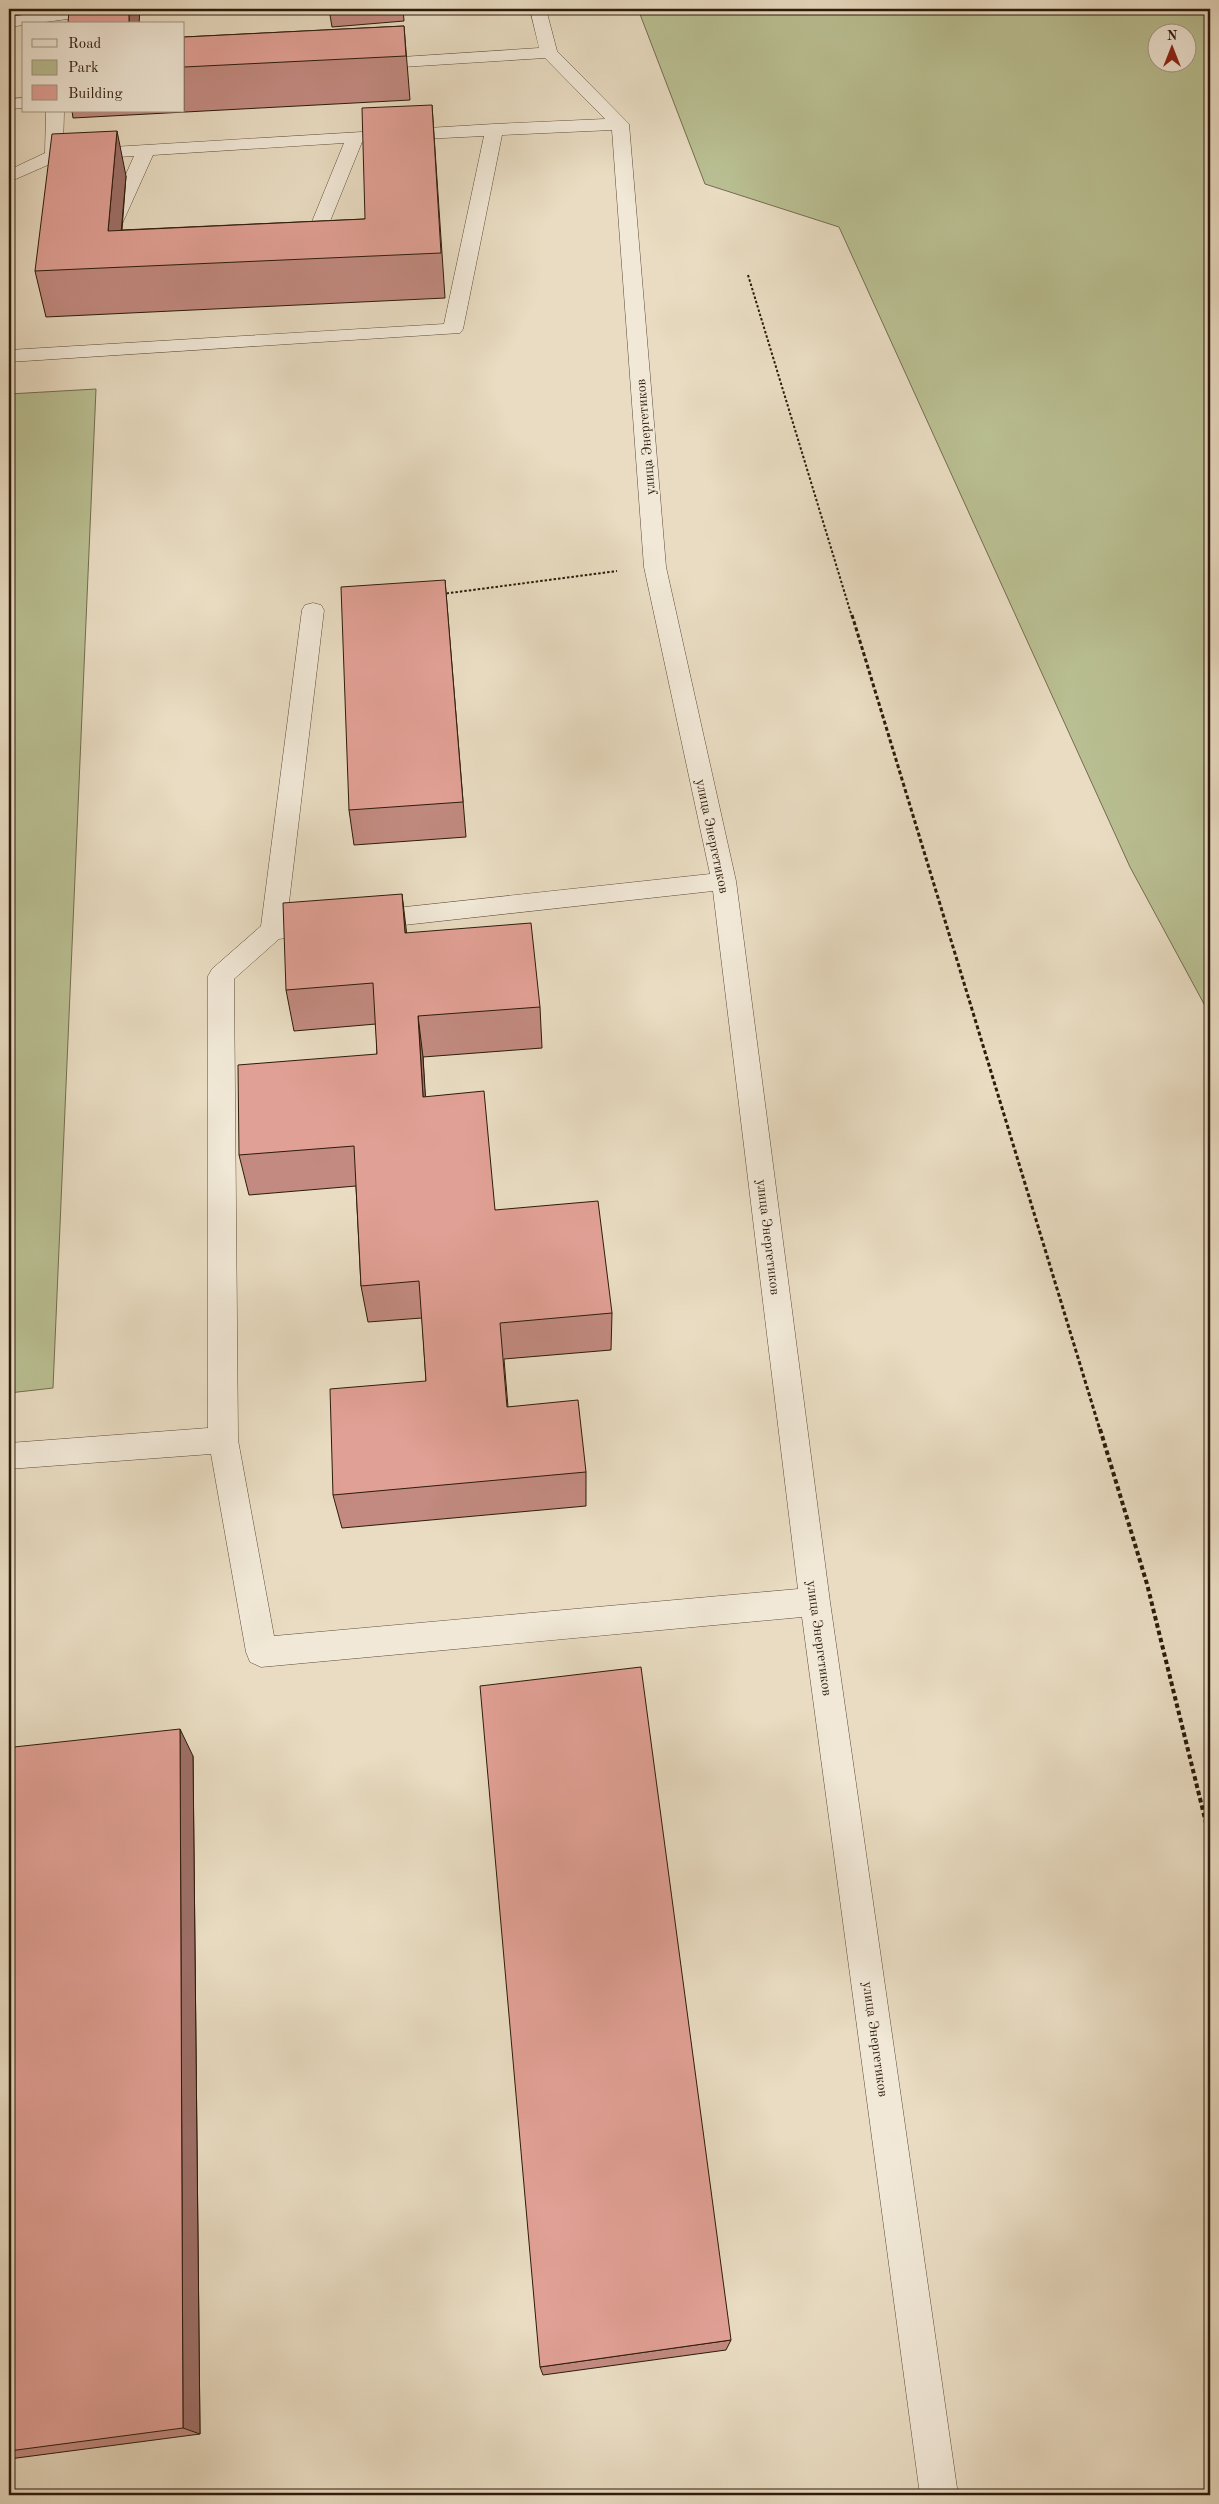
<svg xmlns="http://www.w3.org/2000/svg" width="1219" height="2504" viewBox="0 0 1219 2504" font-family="'Old Standard TT',serif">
  <rect width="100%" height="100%" fill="#e9dcc2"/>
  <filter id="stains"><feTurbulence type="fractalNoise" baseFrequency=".004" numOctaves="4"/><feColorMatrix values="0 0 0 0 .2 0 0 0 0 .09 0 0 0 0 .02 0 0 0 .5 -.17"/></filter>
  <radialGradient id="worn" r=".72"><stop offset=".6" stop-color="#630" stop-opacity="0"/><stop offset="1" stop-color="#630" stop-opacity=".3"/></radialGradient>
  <path fill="#b9bf92" stroke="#736d4e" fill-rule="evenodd" d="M638,9H1210V1015L1130,867L839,227L705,184ZM1156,32H1186V62H1156Z
    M96,389L53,1388L9,1393V394Z"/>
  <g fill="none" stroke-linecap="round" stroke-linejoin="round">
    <g stroke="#5c4b39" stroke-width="1">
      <path id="minor" d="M69,9H112L110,13L104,14L9,27V17Z
        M530,9H546L557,51L629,124L666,567L736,881L830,1602L958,2495H920L802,1617L261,1667L250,1662L246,1652L211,1454L9,1469V1443L208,1428V976L212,969L261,926L302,610L305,605L313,603L321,605L324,610L287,919L320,916L329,918L332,925L329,932L279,939L234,979L238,1440L274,1636L798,1589L713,891L368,929L359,927L356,920L359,913L368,911L710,874L644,567L612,130L502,135L463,329L460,333L9,362V350L444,324L484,136L362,142L316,256L314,260H300L298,256L344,143L153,155L118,233L116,237H102L100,233L134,156L57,161L9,182V170L45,153L46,111H64L63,150L494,124L605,119L545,58L371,69L365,68L362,64L365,60L371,59L539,48Z
        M24,98V108L9,109V99Z"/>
    </g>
    <path stroke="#2d1b0b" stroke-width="2" stroke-dasharray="2.5 2" stroke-linecap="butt" d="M748,275L852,617
      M442,594L617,571"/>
    <path stroke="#2d1b0b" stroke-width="3" stroke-dasharray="4 2.5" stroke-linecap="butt" d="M852,615L1100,1430"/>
    <path stroke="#2d1b0b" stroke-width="4" stroke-dasharray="4.5 3" stroke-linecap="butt" d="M1100,1429L1147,1584L1210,1839"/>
    <use href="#minor" fill="#f1e8d7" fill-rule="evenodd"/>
  </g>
  <path fill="#c28a80" stroke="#2d1b0b" d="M329,9H403L404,21L332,27Z
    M404,26L410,100L73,118L72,111H184V37Z
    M432,105L445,298L46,317L35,271L126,176L122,230L365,219Z
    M445,580L466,837L354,845L349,810Z
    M407,933L540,1007L542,1048L423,1057L425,1097L495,1210L612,1313L611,1350L504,1359L508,1407L586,1472V1506L342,1528L333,1495L426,1381L422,1318L368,1322L361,1286L356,1186L249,1195L239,1155L377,1054L376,1024L294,1031L286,990Z
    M193,1756L200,2434L9,2459V1876Z
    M731,2340L726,2350L543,2375L540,2367Z"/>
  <path fill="#9e7068" stroke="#2d1b0b" d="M129,9H140L139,24H129Z
    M117,131L126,176L118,268L108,231Z
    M402,894L407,936L405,933Z
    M418,1016L423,1057L428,1137L423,1097Z
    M180,1729L193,1756L200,2434L183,2428Z"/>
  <path fill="#e1a095" stroke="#2d1b0b" d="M69,9H129V24H68Z
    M404,26L406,56L184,67V37Z
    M432,105L441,253L35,271L52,134L117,131L108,231L365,219L362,108Z
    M445,580L463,802L349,810L341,587Z
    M402,894L405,933L531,923L540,1007L418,1016L423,1097L484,1091L495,1210L598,1201L612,1313L500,1323L507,1407L578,1400L586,1472L333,1495L330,1389L426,1381L419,1281L361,1286L354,1146L239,1155L238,1065L377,1054L373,983L286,990L283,903Z
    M641,1667L731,2340L540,2367L480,1686Z
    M180,1729L183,2428L9,2451V1876L14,1747Z"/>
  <g text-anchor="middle" stroke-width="4" stroke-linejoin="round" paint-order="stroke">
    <g font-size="14" fill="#2d1b0b" stroke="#f1e8d7">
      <text transform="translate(645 437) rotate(-95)" y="5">улица Энергетиков</text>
      <text transform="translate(713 836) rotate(78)" y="5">улица Энергетиков</text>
      <text transform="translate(769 1237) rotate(83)" y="5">улица Энергетиков</text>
      <text transform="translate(820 1638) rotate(82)" y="5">улица Энергетиков</text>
      <text transform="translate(876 2039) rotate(82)" y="5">улица Энергетиков</text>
    </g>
  </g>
  <rect width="1219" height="2504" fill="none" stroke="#e9dcc2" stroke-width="30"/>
  <rect x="10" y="10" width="1199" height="2484" fill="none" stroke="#2d1b0b" stroke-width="2.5"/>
  <rect x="15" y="15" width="1189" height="2474" fill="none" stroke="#2d1b0b"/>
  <rect x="22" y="22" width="162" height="90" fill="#f1e8d7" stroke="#a39685"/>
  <rect x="32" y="39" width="25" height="8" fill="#f1e8d7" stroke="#a39685"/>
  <text x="68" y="48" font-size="15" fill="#2d1b0b">Road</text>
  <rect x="32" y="60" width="25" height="15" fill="#b9bf92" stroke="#a39685"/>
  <text x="68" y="72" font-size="15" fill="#2d1b0b">Park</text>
  <rect x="32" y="85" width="25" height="15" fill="#e1a095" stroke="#a39685"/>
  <text x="68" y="98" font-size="15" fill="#2d1b0b">Building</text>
  <g transform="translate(1172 48)"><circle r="24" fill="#f1e8d7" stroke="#a39685"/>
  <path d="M0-4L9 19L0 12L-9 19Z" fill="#8f2418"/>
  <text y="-8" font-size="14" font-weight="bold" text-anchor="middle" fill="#2d1b0b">N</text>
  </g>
  <rect width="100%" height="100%" filter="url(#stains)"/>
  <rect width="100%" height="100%" fill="url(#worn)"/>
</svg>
